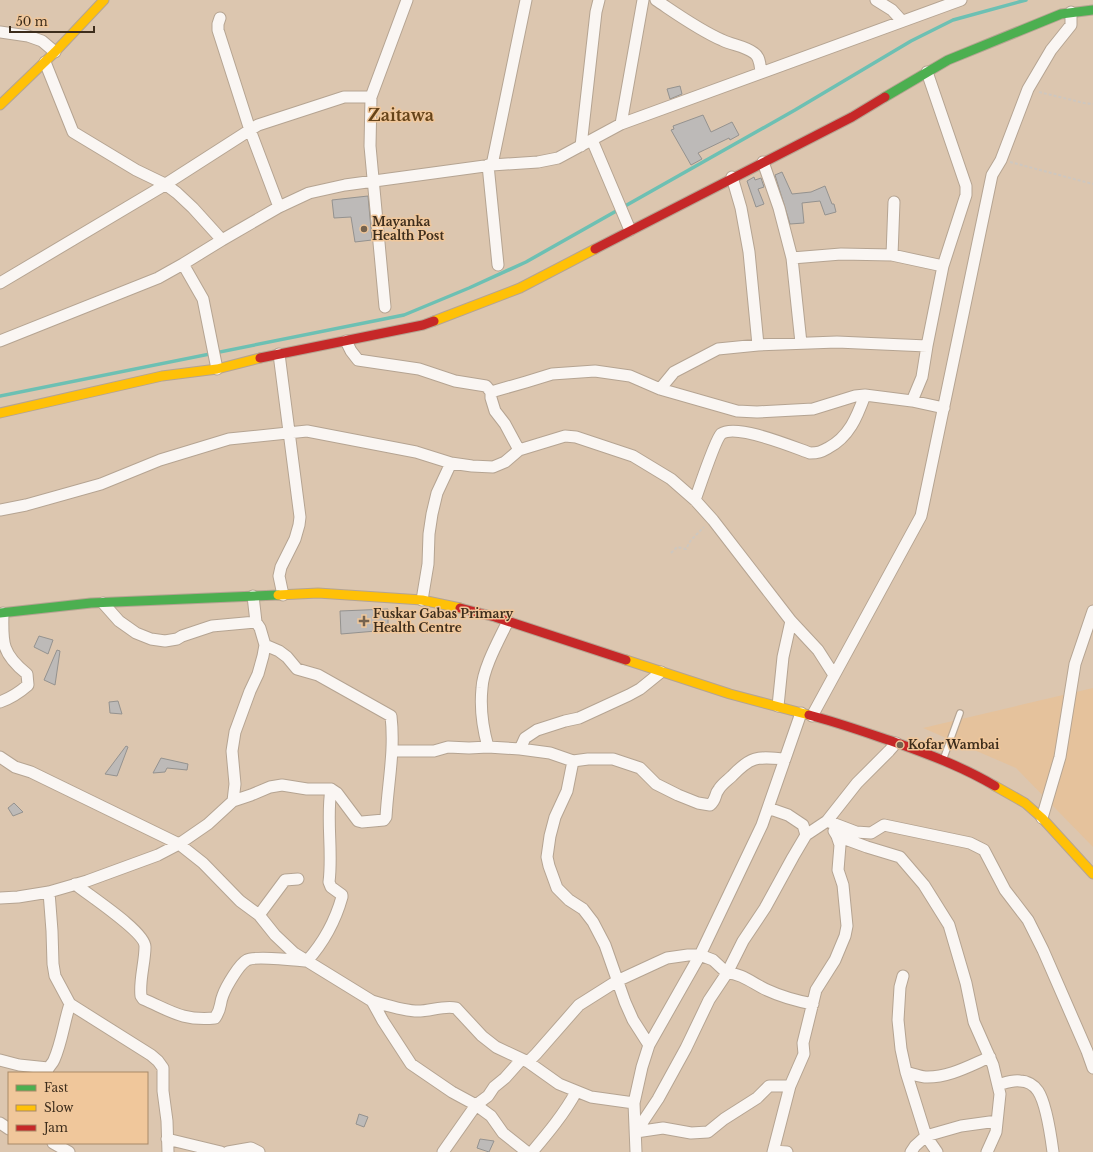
<svg xmlns="http://www.w3.org/2000/svg" width="1093" height="1152" viewBox="0 0 1093 1152" font-family="'Libre Baskerville',serif">
  <rect width="100%" height="100%" fill="#dcc6af"/>
  <path fill="#e5c29c" d="M1093,688V847L1016,768L923,728Z"/>
  <g fill="none" stroke-linecap="round" stroke-linejoin="round">
    <path stroke="#6dc0b3" stroke-width="3.5" d="M0,396L404,315L469,288L526,262L795,110L911,41L953,20L1026,0"/>
  </g>
  <path fill="#bdbab8" stroke="#94928f" d="M680,86L682,94L670,99L667,89Z
    M703,115L711,132L732,122L739,135L730,140L729,138L698,153L702,159L691,165L671,130L674,129L673,126Z
    M782,172L792,194L811,192L825,186L832,204H834L836,212L825,215L820,201L802,203L804,223L790,224L775,175Z
    M754,177L755,180L761,178L764,187L758,189L764,204L756,207L747,181Z
    M368,196L372,240L355,242L351,217L334,218L332,200Z
    M388,609V630L341,634L340,611Z
    M39,636L53,640L48,654L34,647Z
    M57,650L60,651L55,685L44,680Z
    M118,701L122,714L110,713L109,702Z
    M126,746L128,747L117,776L105,774Z
    M161,758L188,764L187,770L167,768L165,772L153,773Z
    M14,803L23,812L13,816L8,808Z
    M359,1114L368,1117L364,1127L356,1124Z
    M480,1139L494,1141L489,1152L477,1148Z"/>
  <g fill="none" stroke-linecap="round" stroke-linejoin="round">
    <g stroke="#b5a492" stroke-width="8">
      <path id="lane" d="M943,760L960,713"/>
    </g>
    <g stroke="#b5a492" stroke-width="13">
      <path id="street" d="M656,0C677,14 699,30 722,40C732,45 745,46 754,53C760,57 760,65 761,72
        M876,0L892,10L902,21
        M220,18L218,24V30L250,130L279,207
        M0,32L28,36L42,41L55,52
        M45,62L73,132L136,170L165,184L177,193L193,208L222,240
        M621,124L643,0
        M592,140L630,230
        M581,146L596,12L599,0
        M763,162L779,208L792,258L801,343
        M488,165L498,265
        M492,165L526,0
        M732,177L741,208L749,252L758,345
        M892,255L894,202
        M792,258L841,254L892,255L943,266
        M183,264L203,299L217,369
        M0,283L158,189L250,130L258,125L344,97H371
        M385,307L370,146L371,97L407,0
        M0,341L158,278L183,264L222,240L279,207L309,193L345,185L492,165L538,162L558,158L621,124L961,0
        M346,341L351,351L358,360L419,369L455,381L486,386L491,392V398L495,411L505,424L519,450
        M279,354L300,517L299,525L295,539L281,567L279,576L283,595
        M660,389L674,372L718,349L758,345L837,342L927,346
        M491,392L526,382L552,374L595,371L630,376L660,389L737,411L757,412L813,409L855,396L865,395L912,401L944,408
        M912,401L922,377L927,346L943,266L966,195V186L927,72
        M695,500C699,489 715,440 721,434C736,423 793,447 810,453C818,453 821,452 828,448C849,437 857,417 865,395
        M0,510L26,505L101,484L160,460L229,439L307,431L416,452L451,463L472,466L493,467L505,462L519,450L565,436L576,437L633,456L671,479L695,500L713,520L791,621L818,650L834,675
        M422,600L428,564L429,534L432,514L437,493L451,463
        M103,603L119,621L136,633L151,639L165,641L177,639L182,636L212,626L256,622
        M0,702C11,698 20,692 28,685L27,674C2,654 2,643 3,613
        M778,706L783,657L791,621
        M812,716L921,516L992,175L1001,160L1028,89L1051,50L1071,25V12
        M488,747C483,729 480,707 482,688C483,668 499,640 508,621
        M520,749L550,753L573,761L588,759H613L640,768L656,784L678,795L698,803L710,805C717,799 714,795 719,789C722,784 728,780 732,776C752,755 758,757 785,759
        M393,751H434L448,747L469,748L488,747L520,749L525,738L537,730L565,721L579,718L629,695L640,689L661,672
        M0,757L15,767L31,772L179,844L203,863L240,901L259,915L275,935L294,953L372,1001C385,1005 401,1010 415,1011C429,1012 443,1005 456,1008L482,1036L496,1047L528,1062L559,1084L591,1097L634,1103
        M573,761L567,791L555,817L550,836L547,857L549,866L557,888L569,900L583,909L593,922L605,945L625,1002L633,1020L649,1045
        M233,801L235,784L232,751L235,732L250,691L258,674L263,656L265,645L260,628L256,622L253,596
        M768,808L788,815L803,825L806,835
        M1042,818L1060,757L1075,664L1093,611
        M827,821L856,832L871,833L884,825L970,843L984,850L1005,890L1028,920L1043,950L1087,1051L1093,1068
        M837,836L867,847L900,857L924,885L949,925L966,983L974,1022L993,1065L1000,1094L996,1132L987,1152
        M75,884C88,895 146,932 145,947C145,962 139,981 141,996L143,999C171,1011 182,1021 215,1018C222,1008 219,1005 223,995C226,987 239,964 247,960C254,956 295,960 305,961
        M49,892L52,931L53,964L55,976L70,1004L151,1055L158,1061L163,1068V1091L167,1121L168,1152
        M0,898L18,897L49,892L87,881L158,855L179,844L208,824L233,801L251,795L270,787L282,785L307,789H331L337,793L358,821L362,822L384,820L386,817C388,782 395,751 391,716L318,675L297,669L287,657L279,651L265,645
        M259,915L285,880L298,879
        M307,961C324,942 335,922 342,897V895L331,887L329,882C333,851 326,820 331,789
        M903,976L900,987L898,1020L901,1049L906,1072L926,1136L937,1152
        M372,1001L383,1021L411,1064L452,1092L476,1105L491,1116L503,1133L527,1152
        M0,1060L19,1065L48,1068
        M528,1062L536,1054L579,1005L617,981L656,963L667,958L688,955H700L713,960L727,973C741,973 754,984 767,990C782,997 797,1001 813,1004
        M906,1072C912,1074 918,1076 925,1077C948,1078 969,1066 990,1057
        M47,1073C47,1067 52,1065 54,1060C62,1042 64,1022 70,1004
        M998,1085C1005,1083 1012,1080 1020,1081C1027,1081 1034,1085 1038,1091C1046,1103 1051,1137 1053,1152
        M790,1086H769L757,1098L724,1119L708,1132L691,1133L663,1128L636,1132L658,1099L686,1048L709,1000L727,973L743,941L765,908L793,857L806,835L827,821L857,783L889,751L896,743
        M0,1123L9,1129
        M167,1139L221,1152
        M53,1143L69,1152
        M774,1151L787,1152
        M228,1152L251,1148L259,1152
        M443,1152L476,1105L488,1096L494,1087L505,1078L521,1060
        M532,1152C548,1133 564,1114 576,1092
        M636,1152L634,1103L642,1067L649,1045L700,955L762,825L801,713
        M773,1152L790,1086L804,1054L803,1043L816,990L835,960L845,936L847,926L843,885L838,870L840,845L837,836L834,831
        M911,1152L915,1146L926,1136L961,1126L997,1121"/>
    </g>
    <g stroke="#b5a492" stroke-width="11">
      <path id="fast" d="M885,97L948,60L1061,14L1093,10
        M0,613L91,603L278,595"/>
    </g>
    <g stroke="#b5a492" stroke-width="11">
      <path id="slow" d="M0,105L55,52L104,0
        M434,321L520,288L595,249
        M0,413L162,376L217,369L260,358
        M278,595L318,593L422,600L460,608
        M626,660L730,694L809,715
        M995,786L1025,803L1042,818L1093,874"/>
    </g>
    <g stroke="#b5a492" stroke-width="11">
      <path id="jam" d="M595,249L852,117L885,97
        M260,358L423,325L434,321
        M460,608L495,617L626,660
        M809,715C840,723 870,734 900,744C933,756 965,768 995,786"/>
    </g>
    <path stroke="#cec7bf" stroke-width="2" stroke-dasharray="3 2" stroke-linecap="butt" d="M1039,92L1084,103L1093,104
      M1010,162L1093,184
      M671,553L677,547L686,549L691,540L704,527"/>
    <use href="#lane" stroke="#faf6f3" stroke-width="5.5"/>
    <use href="#street" stroke="#faf6f3" stroke-width="11"/>
    <use href="#fast" stroke="#4caf50" stroke-width="9"/>
    <use href="#slow" stroke="#ffc107" stroke-width="9"/>
    <use href="#jam" stroke="#c62828" stroke-width="9"/>
  </g>
  <g fill="#75634f" stroke="#f0c79b" stroke-width="1.5">
    <circle cx="364" cy="229" r="4"/>
    <path d="M362 615h4v4h4v4h-4v4h-4v-4h-4v-4h4z"/>
    <circle cx="900" cy="745" r="4"/>
  </g>
  <g text-anchor="middle" stroke-width="3" stroke-linejoin="round" paint-order="stroke">
    <g font-size="12" font-weight="bold" fill="#3d2d1c" stroke="#f0c79b" text-anchor="start">
      <text x="372" y="226">Mayanka<tspan x="372" dy="14">Health Post</tspan></text>
      <text x="373" y="618">Fuskar Gabas Primary<tspan x="373" dy="14">Health Centre</tspan></text>
      <text x="908" y="749">Kofar Wambai</text>
    </g>
    <g font-size="16" font-weight="bold" fill="#654319" stroke="#f0c79b">
      <text x="401" y="121">Zaitawa</text>
    </g>
  </g>
  <rect x="8" y="1072" width="140" height="72" fill="#f0c79b" stroke="#a88968"/>
  <rect x="16" y="1085" width="20" height="6" fill="#4caf50" stroke="#a88968"/>
  <text x="44" y="1092" font-size="12" fill="#3d2d1c">Fast</text>
  <rect x="16" y="1105" width="20" height="6" fill="#ffc107" stroke="#a88968"/>
  <text x="44" y="1112" font-size="12" fill="#3d2d1c">Slow</text>
  <rect x="16" y="1125" width="20" height="6" fill="#c62828" stroke="#a88968"/>
  <text x="44" y="1132" font-size="12" fill="#3d2d1c">Jam</text>
  <path d="M10 26v6h84v-6" fill="none" stroke="#3d2d1c" stroke-width="2"/>
  <text x="16" y="26" font-size="12" fill="#3d2d1c" stroke="#f0c79b" stroke-width="3" paint-order="stroke">50 m</text>
</svg>
